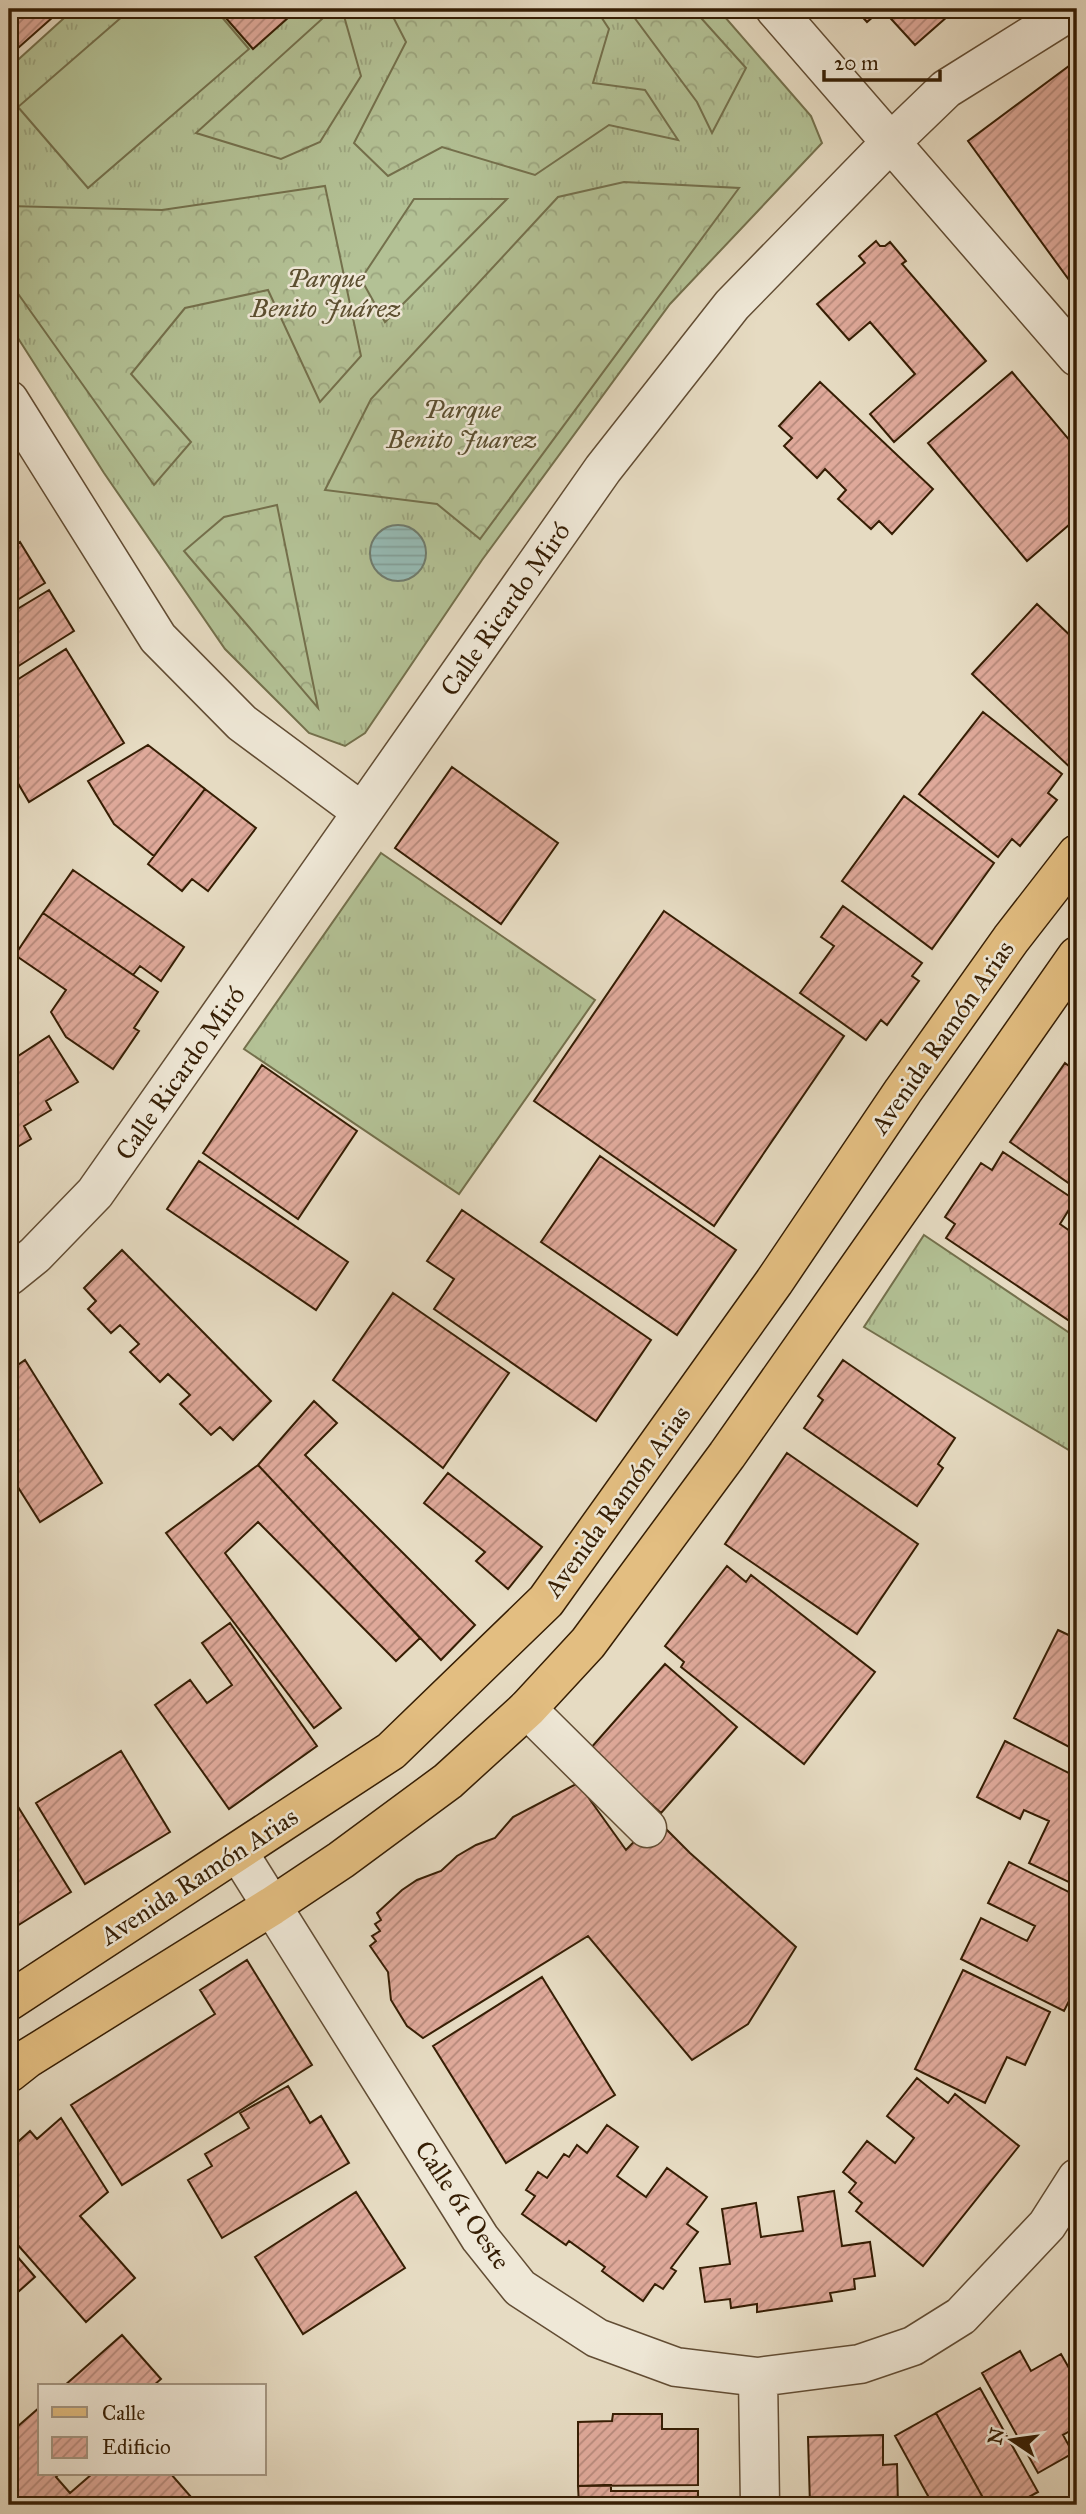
<svg xmlns="http://www.w3.org/2000/svg" width="1086" height="2514" viewBox="0 0 1086 2514" font-family="'IM FELL Great Primer',serif">
  <defs>
    <pattern id="grass-tufts" width="24" height="20" patternUnits="userSpaceOnUse" patternTransform="scale(1.75)"><rect width="24" height="20" fill="#b3c195"/><path d="M3 7l-1-3M5 7V3M7 7l1-3M15 17l-1-3M17 17v-4M19 17l1-3" fill="none" stroke="#9ba57f"/></pattern>
    <pattern id="forest-crowns" width="20" height="18" patternUnits="userSpaceOnUse" patternTransform="scale(1.75)"><rect width="20" height="18" fill="#b3c195"/><path d="M2 6a3 3 0 1 1 6 0M12 15a3 3 0 1 1 6 0" fill="none" stroke="#9ba57f"/></pattern>
    <pattern id="water-rules" width="6" height="5" patternUnits="userSpaceOnUse" patternTransform="scale(1.75)"><rect width="6" height="5" fill="#96bbb5"/><path d="M0 2.5h6" fill="none" stroke="#82a09a"/></pattern>
    <pattern id="building-hatch" width="6" height="6" patternUnits="userSpaceOnUse" patternTransform="scale(1.75)"><rect width="6" height="6" fill="#dfa99a"/><path d="M-1 1l2-2M0 6l6-6M5 7l2-2" fill="none" stroke="#b6897b"/></pattern>
  </defs>
  <rect width="100%" height="100%" fill="#e6dbc2"/>
  <filter id="stains"><feTurbulence type="fractalNoise" baseFrequency=".00286" numOctaves="4"/><feColorMatrix values="0 0 0 0 .2 0 0 0 0 .09 0 0 0 0 .02 0 0 0 .5 -.17"/></filter>
  <radialGradient id="worn" r=".72"><stop offset=".6" stop-color="#630" stop-opacity="0"/><stop offset="1" stop-color="#630" stop-opacity=".3"/></radialGradient>
  <path fill="url(#grass-tufts)" stroke="#74704c" stroke-width="2" d="M74,9H718L811,116L822,143L670,304L482,560L365,733L345,746L309,733L225,649L104,473L9,324V68Z
    M381,853L595,1000L459,1194L244,1049Z
    M924,1235L1077,1338V1455L864,1327Z"/>
  <path fill="url(#forest-crowns)" stroke="#74704c" stroke-width="2" d="M333,9H342L361,76L320,142L281,159L196,133Z
    M389,9H596L609,29L593,83L645,90L678,140L609,125L535,175L442,147L388,176L354,143L406,42Z
    M628,9H693L746,68L712,133L697,102Z
    M624,182L739,188L480,539L437,504L325,490L371,399L558,197Z
    M325,186L361,356L320,402L268,290L185,308L131,374L191,442L154,485L9,281V206L162,210Z
    M414,199H507L385,322L361,279Z
    M277,505L318,708L184,551L224,517Z"/>
  <path fill="#b3c195" stroke="#74704c" stroke-width="2" d="M131,9H215L249,49L88,188L18,107Z"/>
  <path fill="url(#water-rules)" stroke="#707c6e" stroke-width="2" d="M370 553a28 28 0 1 1 56 0a28 28 0 1 1-56 0Z"/>
  <path fill="url(#building-hatch)" stroke="#361e04" stroke-width="2" d="M9,9H62L9,56Z
    M218,9H298L253,49Z
    M855,9H956L915,45L882,9L867,22Z
    M1077,60V291L968,141Z
    M876,241L880,246H885L890,242L906,261L902,264L986,361L894,442L870,414L915,374L870,322L849,340L817,304L865,263L859,256Z
    M1012,372L1077,449V518L1027,561L928,443Z
    M820,382L933,489L892,534L879,521L871,529L838,499L846,490L825,469L817,478L784,446L792,438L779,426Z
    M20,542L45,583L9,605V550Z
    M49,590L74,631L9,672V614Z
    M1037,604L1077,642V774L972,674Z
    M66,649L124,743L29,802L9,768V685Z
    M983,712L1062,774L1048,793L1057,800L1020,846L1012,839L998,857L919,794Z
    M148,745L205,789L154,856L114,824L88,781Z
    M452,767L558,843L501,924L395,848Z
    M205,789L256,828L208,891L192,879L182,891L148,864Z
    M904,796L994,863L932,949L842,881Z
    M73,870L184,947L161,981L140,966L133,975L43,913Z
    M843,906L922,963L912,976L919,981L887,1025L881,1020L866,1040L800,993L834,946L821,937Z
    M664,911L844,1036L714,1226L534,1101Z
    M43,913L158,992L134,1028L139,1031L113,1069L66,1037L51,1012L66,990L15,955Z
    M49,1036L78,1082L46,1101L51,1110L24,1126L31,1139L9,1152V1041L18,1056Z
    M1065,1063L1077,1072V1189L1010,1142Z
    M262,1065L357,1131L298,1219L203,1153Z
    M1003,1152L1075,1200L1060,1224L1077,1236V1326L946,1238L955,1224L945,1217L981,1163L992,1170Z
    M600,1156L736,1250L677,1335L541,1242Z
    M199,1161L348,1262L316,1310L167,1209Z
    M462,1210L651,1340L596,1421L434,1309L454,1279L427,1261Z
    M122,1250L271,1401L233,1440L220,1427L211,1435L180,1404L190,1395L168,1374L160,1382L130,1352L139,1344L120,1325L111,1333L88,1309L96,1301L84,1288Z
    M393,1293L509,1373L443,1468L333,1380Z
    M25,1360L102,1483L40,1522L9,1473V1371Z
    M843,1360L955,1438L938,1464L943,1468L917,1506L804,1428L823,1400L818,1396Z
    M314,1401L337,1423L305,1455L475,1625L441,1660L258,1465Z
    M787,1453L918,1544L857,1634L725,1544Z
    M258,1465L420,1638L396,1661L258,1522L225,1553L341,1708L314,1728L166,1533Z
    M448,1473L542,1547L508,1589L476,1561L485,1552L424,1503Z
    M727,1566L746,1582L751,1575L875,1672L804,1764L681,1667L684,1662L665,1646Z
    M230,1623L317,1746L229,1809L155,1705L190,1680L207,1703L232,1685L202,1643Z
    M1058,1630L1077,1639V1751L1014,1718Z
    M665,1664L737,1727L661,1813L590,1749Z
    M1005,1741L1077,1777V1886L1029,1863L1049,1821L1024,1810L1020,1819L977,1797Z
    M121,1751L170,1832L85,1884L36,1803Z
    M578,1783L626,1850L656,1819L690,1853L796,1947L748,2024L692,2060L588,1936L423,2038L407,2026L391,2000L388,1972L370,1946L376,1941L372,1936L380,1931L375,1924L381,1920L377,1913L402,1890L417,1880L441,1871L457,1856L476,1845L495,1838L513,1817Z
    M12,1797L71,1892L9,1931V1799Z
    M1009,1862L1077,1896V1954L1072,1964L1077,1967V1985L1064,2011L961,1959L981,1918L1027,1941L1035,1926L988,1903Z
    M247,1960L312,2065L122,2185L71,2105L215,2014L200,1990Z
    M963,1970L1050,2012L1025,2065L1007,2057L985,2103L915,2069Z
    M542,1977L615,2095L506,2163L433,2046Z
    M917,2078L948,2103L955,2094L1019,2146L923,2266L856,2211L862,2203L849,2192L856,2183L843,2172L867,2141L895,2163L914,2138L887,2116Z
    M288,2086L310,2123L321,2116L349,2163L222,2238L188,2180L212,2166L205,2154L249,2128L240,2113Z
    M61,2118L108,2192L80,2216L135,2278L86,2322L9,2235V2150L30,2131L37,2139Z
    M607,2125L638,2147L617,2176L646,2197L667,2168L707,2197L687,2224L698,2232L671,2268L676,2271L663,2289L655,2284L643,2301L602,2271L605,2267L569,2241L566,2245L522,2214L535,2196L526,2190L538,2172L547,2178L564,2154L569,2157L577,2145L587,2153Z
    M834,2191L842,2246L870,2242L875,2276L854,2279L855,2289L830,2293L832,2301L757,2312V2304L731,2308L730,2299L705,2302L700,2268L730,2264L722,2209L756,2203L761,2237L803,2231L798,2197Z
    M356,2192L405,2268L303,2334L255,2257Z
    M9,2247L35,2277L9,2300Z
    M122,2335L161,2379L153,2386H64Z
    M1020,2351L1031,2371L1061,2354L1073,2375L1077,2372V2427L1063,2435L1073,2453L1038,2473L982,2373Z
    M980,2388L1038,2492L1014,2505H987L936,2413Z
    M40,2407V2474H59L56,2477L70,2493L92,2474H171L198,2505H9V2434Z
    M936,2413L987,2505H933L895,2436Z
    M613,2414H662V2429H698V2485L578,2486V2422L612,2421Z
    M883,2435V2465L897,2464L898,2505H810L808,2437Z
    M611,2485V2491H698V2505H579L578,2486Z"/>
  <g fill="none" stroke-linecap="round" stroke-linejoin="round">
    <g stroke="#624d34" stroke-width="41">
      <path id="minor" d="M775,9L1077,357
        M9,400L158,638L242,723L362,812
        M9,1276L35,1255L95,1193L603,469L732,305L890,143L946,89L1074,9
        M527,1709L647,1828
        M238,1852L480,2238L520,2288L597,2338L676,2367L758,2377L860,2364L913,2346L961,2316L1047,2225L1077,2178
        M758,2377L760,2505"/>
    </g>
    <g stroke="#361e04" stroke-width="41">
      <path id="major" d="M9,2001L391,1751L546,1601L774,1282L903,1091L1011,939L1077,854
        M9,2073L28,2058L272,1906L341,1860L448,1781L527,1709L588,1643L727,1455L1077,956"/>
    </g>
    <use href="#minor" stroke="#efe8d7" stroke-width="38"/>
    <use href="#major" stroke="#e3be81" stroke-width="38"/>
  </g>
  <g text-anchor="middle" stroke-width="5" stroke-linejoin="round" paint-order="stroke">
    <g font-size="26" font-style="italic" fill="#5c4f30" stroke="#efe8d7">
      <text x="326" y="287">Parque<tspan x="326" dy="30">Benito Juárez</tspan></text>
      <text x="462" y="418">Parque<tspan x="462" dy="30">Benito Juarez</tspan></text>
    </g>
    <g font-size="26" fill="#361e04" stroke="#efe8d7">
      <text transform="translate(505 609) rotate(-55)" y="9">Calle Ricardo Miró</text>
      <text transform="translate(942 1037) rotate(-55)" y="9">Avenida Ramón Arias</text>
      <text transform="translate(180 1073) rotate(-55)" y="9">Calle Ricardo Miró</text>
      <text transform="translate(617 1501) rotate(-54)" y="9">Avenida Ramón Arias</text>
      <text transform="translate(199 1876) rotate(-33)" y="9">Avenida Ramón Arias</text>
      <text transform="translate(463 2205) rotate(56)" y="9">Calle 61 Oeste</text>
    </g>
  </g>
  <rect width="1086" height="2514" fill="none" stroke="#e6dbc2" stroke-width="35"/>
  <rect x="10" y="10" width="1065" height="2493" fill="none" stroke="#361e04" stroke-width="3.5"/>
  <rect x="18" y="18" width="1051" height="2479" fill="none" stroke="#361e04" stroke-width="2"/>
  <rect x="38" y="2384" width="228" height="91" fill="#efe8d7" stroke="#a59783" stroke-width="2"/>
  <rect x="52" y="2407" width="35" height="10" fill="#e3be81" stroke="#a59783" stroke-width="2"/>
  <text x="102" y="2420" font-size="21" fill="#361e04">Calle</text>
  <rect x="52" y="2437" width="35" height="21" fill="url(#building-hatch)" stroke="#a59783" stroke-width="2"/>
  <text x="102" y="2454" font-size="21" fill="#361e04">Edificio</text>
  <g transform="translate(1012 2440) rotate(283)" stroke="#efe8d7" stroke-width="5" paint-order="stroke">
  <path d="M0-5L12 26L0 18L-12 26Z" fill="#361e04"/>
  <text y="-10" font-size="19" font-weight="bold" text-anchor="middle" fill="#361e04">N</text>
  </g>
  <path d="M824 70v10h116v-10" fill="none" stroke="#361e04" stroke-width="3.5"/>
  <text x="834" y="70" font-size="21" fill="#361e04" stroke="#efe8d7" stroke-width="5" paint-order="stroke">20 m</text>
  <rect width="100%" height="100%" filter="url(#stains)"/>
  <rect width="100%" height="100%" fill="url(#worn)"/>
</svg>
